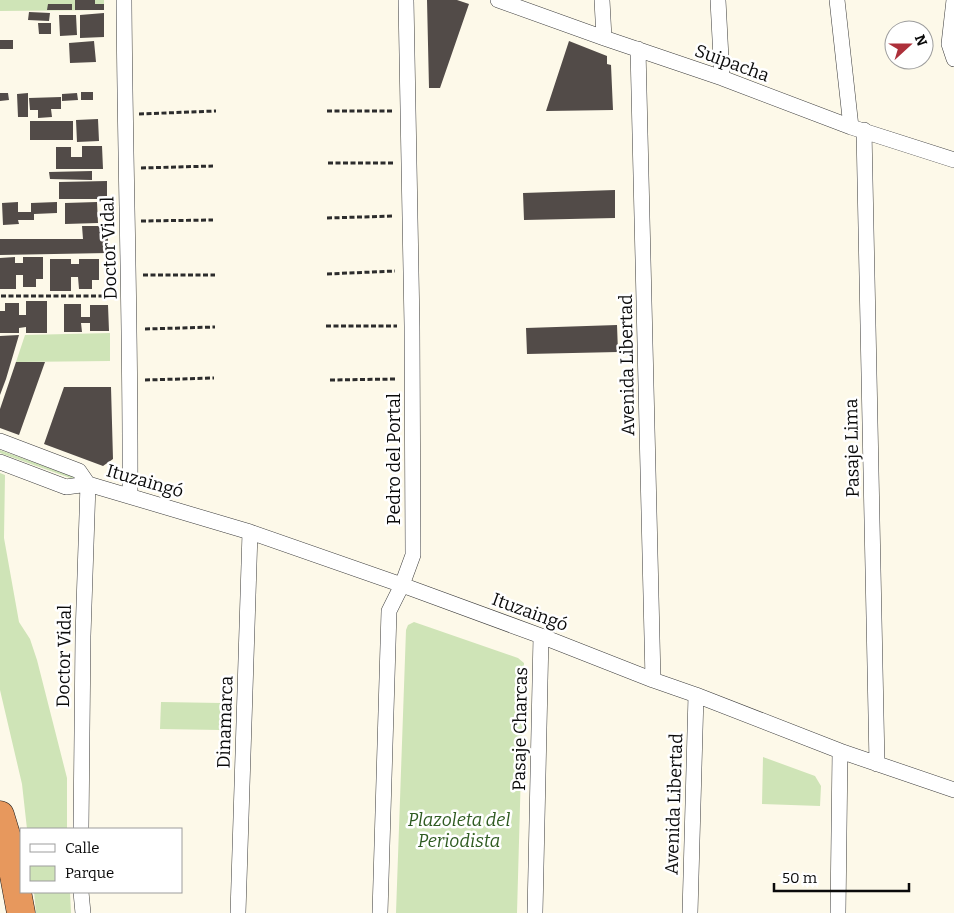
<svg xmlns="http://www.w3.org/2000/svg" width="954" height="913" viewBox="0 0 954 913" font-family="Bitter,serif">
  <rect width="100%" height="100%" fill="#fdf9e9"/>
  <path fill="#cfe4b7" d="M0,0H104V10L0,11Z
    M110,333V361L16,362L25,335Z
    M0,450L74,477L73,479L0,453Z
    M0,473L5,475L4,538L19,622L30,639L37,660L67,778V829H27L22,784L0,690Z
    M414,622L518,658L524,663L517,913H396L406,630L408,625Z
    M161,702L221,703L220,730L160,729Z
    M763,757L815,776L821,786L820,806L762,804Z
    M34,892H70L71,913H36Z"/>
  <path fill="#524b48" d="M75,0H95V4H104V10H75Z
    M427,0H457L469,4L440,88H429Z
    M48,4H72V10H47Z
    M29,12L50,13L49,21L28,20Z
    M104,13V37L80,38V15Z
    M59,15H76L77,35L60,36Z
    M38,23H51V34H39Z
    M0,40H13V49H0Z
    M94,41L96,62L70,63L69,43Z
    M569,41L607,56V64L611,65L613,110L546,111Z
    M81,92H93V100H81Z
    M0,93H8L9,100L0,101Z
    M28,93V117H18L17,94Z
    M77,93L78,100L62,101V94Z
    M61,97V109H51L52,117L38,118V110H30L29,98Z
    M98,119L99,141L77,142L76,120Z
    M30,121H73V140H30Z
    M82,146H102L103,169H56V147H71V157H82Z
    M92,171V180L50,179L49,172Z
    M107,181V199H59V182Z
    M615,190V218L524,220L523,193Z
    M18,202V212H31V203L57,202V213L34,214V220H18L19,224L3,225L2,203Z
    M97,202L98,223L65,224V203Z
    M82,226H108V253L0,255V239H83Z
    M15,257V263H23V257H43V279H36V287H23V275H16V289H0V258Z
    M50,259H71V264H79V259H99V280H92V289H79L78,277H71V291H50Z
    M26,301H47V333H26V327L19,328V333H0V311H5V303H19V315H26Z
    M64,304H81V317H90V305H108L109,331H90V323H81L82,332H64Z
    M617,325L618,352L527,354L526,328Z
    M19,335L6,379L0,395V336Z
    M16,362H45L19,435L0,428V409Z
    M64,387H111L113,459L103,466L44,444Z"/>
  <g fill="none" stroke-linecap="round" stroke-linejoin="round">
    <g stroke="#3d3d3d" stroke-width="16">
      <path id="street" d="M124,0C125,165 131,331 130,496
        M498,0L604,38L722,78L851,127L954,160
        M602,0L604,38
        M718,0L722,78
        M837,0L851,127
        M954,0L949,44L954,59
        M638,49L653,680
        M864,130L877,764
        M0,441L79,471L88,484
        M0,462L66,487L88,484L250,532L402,585L541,636L653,680L696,695L840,751L954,790
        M81,829L83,636L88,484
        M81,892L83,913
        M238,913L250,532
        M380,913L389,611L402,585L413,555L412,326L406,0
        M535,913L541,636
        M690,913L696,695
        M838,913L840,751"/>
    </g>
    <g stroke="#1b1b1b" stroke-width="29">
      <path id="highway" d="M0,815L7,838L21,913"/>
    </g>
    <path stroke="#2c2c2c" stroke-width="3" stroke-dasharray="5 2.5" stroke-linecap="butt" d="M327,111H392
      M139,114L216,111
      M328,163H394
      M141,168L213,166
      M327,218L394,216
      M141,221L213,220
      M327,274L395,271
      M143,275H215
      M1,296H113
      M326,326H397
      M145,329L215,327
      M145,380L214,378
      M330,380L397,379"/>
    <use href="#street" stroke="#fff" stroke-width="15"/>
    <use href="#highway" stroke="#e7985d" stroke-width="28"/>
  </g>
  <g text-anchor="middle" stroke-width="5" stroke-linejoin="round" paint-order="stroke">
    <g font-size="18" fill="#0a0a0a" stroke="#fff">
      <text transform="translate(732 63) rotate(20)" y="6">Suipacha</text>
      <text transform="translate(109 248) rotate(-92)" y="6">Doctor Vidal</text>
      <text transform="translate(627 365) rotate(-91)" y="6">Avenida Libertad</text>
      <text transform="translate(852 448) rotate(-91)" y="6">Pasaje Lima</text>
      <text transform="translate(394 459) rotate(-90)" y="6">Pedro del Portal</text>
      <text transform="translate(145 481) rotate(16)" y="6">Ituzaingó</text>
      <text transform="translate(530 612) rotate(20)" y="6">Ituzaingó</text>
      <text transform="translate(64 656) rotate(-89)" y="6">Doctor Vidal</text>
      <text transform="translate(225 722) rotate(-88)" y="6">Dinamarca</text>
      <text transform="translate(520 729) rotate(-89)" y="6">Pasaje Charcas</text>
      <text transform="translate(674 804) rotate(-88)" y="6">Avenida Libertad</text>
    </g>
    <g font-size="18" font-style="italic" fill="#2f5b21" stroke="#fff">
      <text x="459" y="826">Plazoleta del<tspan x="459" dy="21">Periodista</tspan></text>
    </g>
  </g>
  <rect x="20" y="828" width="162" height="65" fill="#ffffff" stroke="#9d9d9d"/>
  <rect x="30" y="844" width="25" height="8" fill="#ffffff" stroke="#9d9d9d"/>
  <text x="65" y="853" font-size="15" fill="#0a0a0a">Calle</text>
  <rect x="30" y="866" width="25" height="15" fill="#cfe4b7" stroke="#9d9d9d"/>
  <text x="65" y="878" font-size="15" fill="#0a0a0a">Parque</text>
  <g transform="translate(909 45) rotate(69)"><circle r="24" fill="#ffffff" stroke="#9d9d9d"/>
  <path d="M0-4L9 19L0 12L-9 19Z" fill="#ad303a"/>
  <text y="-8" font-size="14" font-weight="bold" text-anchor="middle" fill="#0a0a0a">N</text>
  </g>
  <path d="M774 883v8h135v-8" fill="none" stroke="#0a0a0a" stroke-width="2.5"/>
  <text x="782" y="883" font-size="15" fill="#0a0a0a" stroke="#ffffff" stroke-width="4" paint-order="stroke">50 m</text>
</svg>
